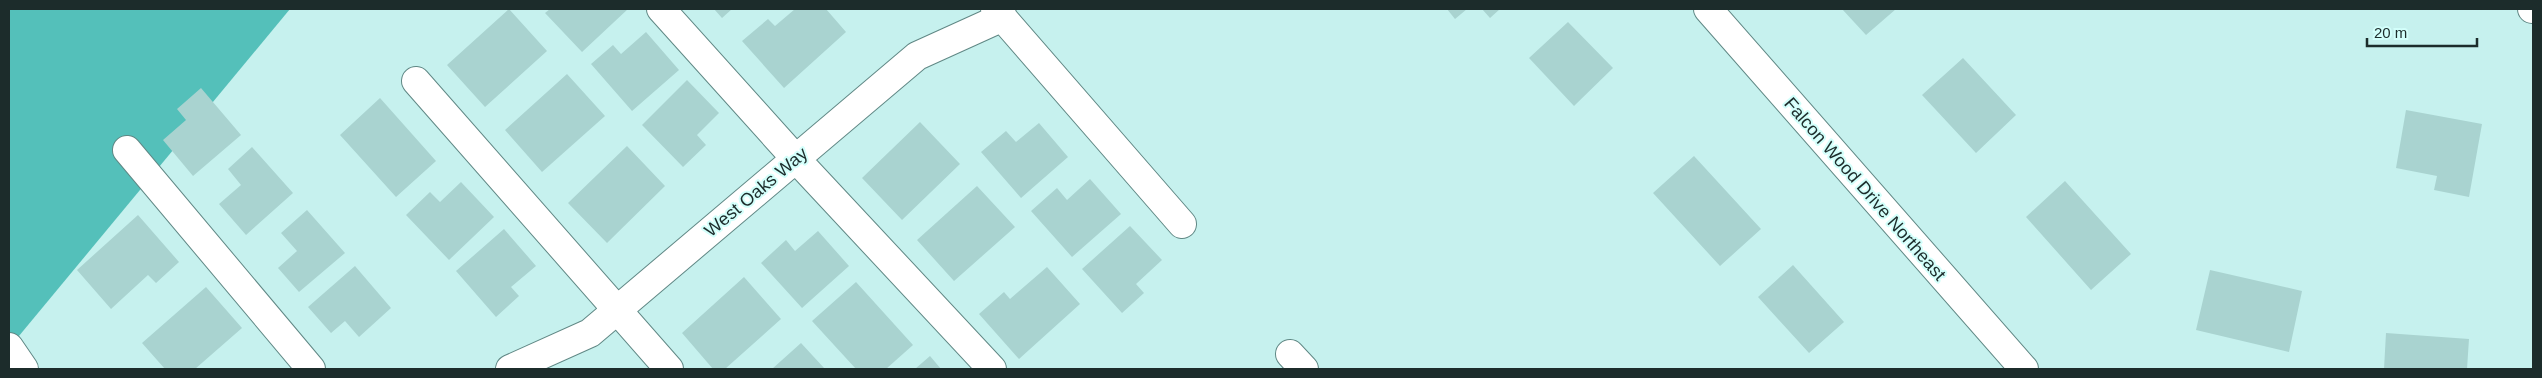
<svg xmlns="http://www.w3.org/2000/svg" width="2542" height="378" viewBox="0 0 2542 378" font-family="Helvetica,sans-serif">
  <rect width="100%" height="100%" fill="#c6f1ee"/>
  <path fill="#54c0ba" d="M9,9H290L9,348Z"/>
  <path fill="#a9d3d0" d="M509,9L547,51L485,107L447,65Z
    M550,9H628L582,52L545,13Z
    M714,9H732L722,18Z
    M795,9H826L846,32L784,88L742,41L768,19L775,26Z
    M1447,9H1467L1455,19Z
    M1482,9H1500L1490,18Z
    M1842,9H1896L1866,35Z
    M1568,22L1613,68L1574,106L1529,58Z
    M646,32L679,70L632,111L591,64L613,45L621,54Z
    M1963,58L2016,115L1976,153L1922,95Z
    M567,74L605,116L542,172L505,130Z
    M687,80L719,113L697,135L706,145L683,167L642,125Z
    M201,88L241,135L193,176L163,140L186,120L177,109Z
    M380,98L436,161L396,197L340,135Z
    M2406,110L2482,124L2469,197L2434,190L2437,176L2396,168Z
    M920,122L960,164L902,220L862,178Z
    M1039,123L1068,157L1021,198L981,152L1006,131L1016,142Z
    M627,146L665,186L607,243L568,203Z
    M252,147L293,193L246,235L219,204L241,185L228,169Z
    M1694,156L1761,229L1720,266L1653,193Z
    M1090,179L1121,214L1072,257L1031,211L1057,188L1067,200Z
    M2065,181L2131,254L2091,290L2026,217Z
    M461,182L494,217L449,260L406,215L430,192L440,202Z
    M977,186L1015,227L954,281L917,240Z
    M307,210L345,253L299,292L278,268L297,251L281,233Z
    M138,215L179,262L156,283L148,275L111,309L77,270Z
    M1130,226L1162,260L1136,284L1144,293L1122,313L1082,269Z
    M504,229L536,266L511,287L519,296L496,317L456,271Z
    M818,231L849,266L802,308L761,263L786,240L795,251Z
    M1793,265L1844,322L1809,353L1758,297Z
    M355,266L391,308L359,337L345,321L331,333L308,307Z
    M1047,267L1080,304L1019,359L979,314L1004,292L1010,299Z
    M2210,270L2302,291L2289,352L2196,330Z
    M744,277L781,319L725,369H713L682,333Z
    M856,282L913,345L886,369H856L812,321Z
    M206,287L242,328L195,369H165L142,343Z
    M2386,333L2469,339L2467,369H2384Z
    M801,343L825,369H772Z
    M930,356L941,369H915Z"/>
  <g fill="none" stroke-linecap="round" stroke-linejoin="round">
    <g stroke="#608885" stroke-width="30">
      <path id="minor" d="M661,9L796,159L992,369
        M995,9L1182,224
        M1708,9L2024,369
        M2532,9H2533
        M416,81L669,369
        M127,150L311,369
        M9,347L24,369
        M1290,354L1304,369
        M510,369L590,333L917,56L1003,17"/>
    </g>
    <use href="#minor" stroke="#fff" stroke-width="28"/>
  </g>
  <g text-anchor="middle" stroke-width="4" stroke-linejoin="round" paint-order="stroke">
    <g font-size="18" fill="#1c2c2b" stroke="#d3fffb">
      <text transform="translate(1865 189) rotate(49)" y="6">Falcon Wood Drive Northeast</text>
      <text transform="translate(756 192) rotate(-40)" y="6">West Oaks Way</text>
    </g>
  </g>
  <rect width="2542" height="378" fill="none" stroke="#1c2c2b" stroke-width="20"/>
  <path d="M2367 38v8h110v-8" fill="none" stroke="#1c2c2b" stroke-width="2.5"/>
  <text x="2374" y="38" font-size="15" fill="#1c2c2b" stroke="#d3fffb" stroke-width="4" paint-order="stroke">20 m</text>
</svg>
